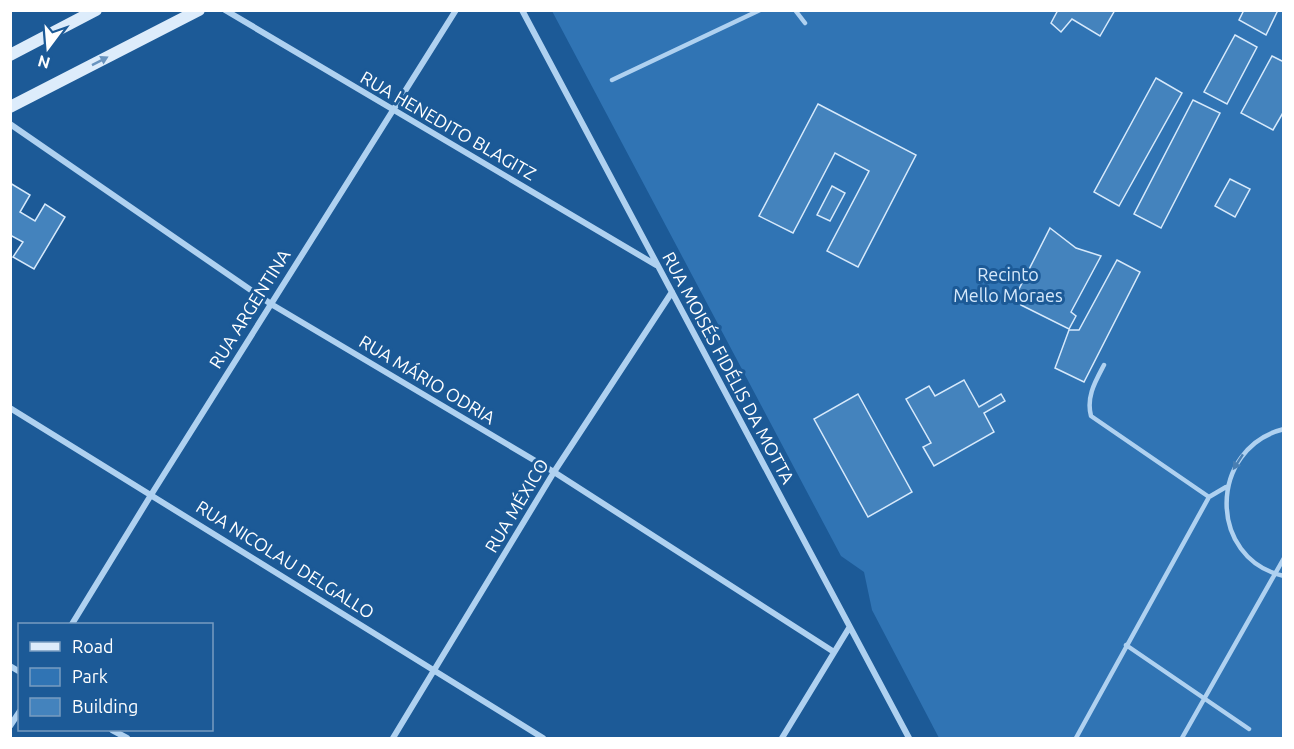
<svg xmlns="http://www.w3.org/2000/svg" width="1294" height="749" viewBox="0 0 1294 749" font-family="Ubuntu,sans-serif">
  <rect width="100%" height="100%" fill="#1c5a97"/>
  <path fill="#3074b4" d="M552,11H1283V738H939L872,610L864,572L841,556Z"/>
  <path fill="#4483bd" stroke="#d6e9fb" stroke-width="1.5" d="M1058,10H1115L1100,36L1072,19L1061,32L1051,23Z
    M1244,10H1278L1266,35L1239,20Z
    M1235,35L1257,47L1227,104L1204,92Z
    M1272,56L1284,62V111L1273,130L1241,113Z
    M1156,78L1182,93L1119,206L1094,192Z
    M1193,100L1220,113L1161,228L1134,214Z
    M818,104L916,155L858,267L827,251L869,171L835,153L793,233L759,216Z
    M1230,179L1250,189L1235,217L1215,206Z
    M10,183L30,195L20,212L35,221L45,204L65,217L34,269L13,257L23,242L10,235Z
    M832,186L845,193L830,221L817,215Z
    M1050,228L1076,248L1101,256L1071,312L1076,316L1069,329L1021,305L1023,297L1018,291Z
    M1117,260L1140,272L1084,382L1055,368L1069,330H1079Z
    M964,380L979,407L1001,394L1005,401L984,413L994,432L934,466L923,447L931,443L906,399L929,386L935,396Z
    M858,394L912,492L868,517L814,419Z"/>
  <g fill="none" stroke-linecap="round" stroke-linejoin="round">
    <path stroke="#afd1f0" stroke-width="4.5" d="M795,10L805,23
      M612,80L760,10
      M1104,365C1095,382 1086,397 1091,416L1209,497L1226,487
      M1284,429C1208,448 1207,559 1284,576
      M1126,645L1249,729
      M1076,738L1209,497
      M1182,738L1284,558"/>
    <path stroke="#afd1f0" stroke-width="6" d="M225,10L656,265
      M522,10L909,738
      M10,124L271,304L554,472L834,652
      M10,408L543,738
      M72,624L151,495L456,10
      M10,666L20,672
      M10,726L20,711
      M112,730L127,738
      M393,738L554,472L672,292
      M782,738L849,628"/>
    <path stroke="#ddecfb" stroke-width="12" d="M10,55L96,10
      M10,107L199,10"/>
  </g>
  <defs><path id="oneway-solid" d="M-6-.8H1V-3.2L6.5 0L1 3.2V.8H-6Z" transform="scale(1.5)"/></defs>
  <use fill="#6994bf" href="#oneway-solid" transform="translate(100 61) rotate(-27)"/>
  <use fill="#487eb2" href="#oneway-solid" transform="translate(1238 462) rotate(123)"/>
  <g text-anchor="middle" stroke-width="6" stroke-linejoin="round" paint-order="stroke">
    <g font-size="18" fill="#fff" stroke="#1c5a97">
      <text transform="translate(448 126) rotate(30)" y="6">RUA HENEDITO BLAGITZ</text>
      <text transform="translate(250 309) rotate(-58)" y="6">RUA ARGENTINA</text>
      <text transform="translate(728 368) rotate(62)" y="6">RUA MOISÉS FIDÉLIS DA MOTTA</text>
      <text transform="translate(427 380) rotate(31)" y="6">RUA MÁRIO ODRIA</text>
      <text transform="translate(517 506) rotate(-59)" y="6">RUA MÉXICO</text>
      <text transform="translate(285 560) rotate(32)" y="6">RUA NICOLAU DELGALLO</text>
    </g>
    <g font-size="18" fill="#d6e9fb" stroke="#1c5a97">
      <text x="1008" y="281">Recinto<tspan x="1008" dy="21">Mello Moraes</tspan></text>
    </g>
  </g>
  <rect width="1294" height="749" fill="none" stroke="#ffffff" stroke-width="24"/>
  <rect x="18" y="623" width="195" height="108" fill="#1c5a97" stroke="#779cc1" stroke-width="1.5"/>
  <rect x="30" y="642" width="30" height="9" fill="#ddecfb" stroke="#779cc1" stroke-width="1.5"/>
  <text x="72" y="653" font-size="18" fill="#ffffff">Road</text>
  <rect x="30" y="668" width="30" height="18" fill="#3074b4" stroke="#779cc1" stroke-width="1.5"/>
  <text x="72" y="683" font-size="18" fill="#ffffff">Park</text>
  <rect x="30" y="698" width="30" height="18" fill="#4483bd" stroke="#779cc1" stroke-width="1.5"/>
  <text x="72" y="713" font-size="18" fill="#ffffff">Building</text>
  <g transform="translate(48 48) rotate(196)" stroke="#1c5a97" stroke-width="4.5" paint-order="stroke">
  <path d="M0-4.5L10 22L0 15L-10 22Z" fill="#ffffff"/>
  <text y="-9" font-size="16" font-weight="bold" text-anchor="middle" fill="#ffffff">N</text>
  </g>
</svg>
